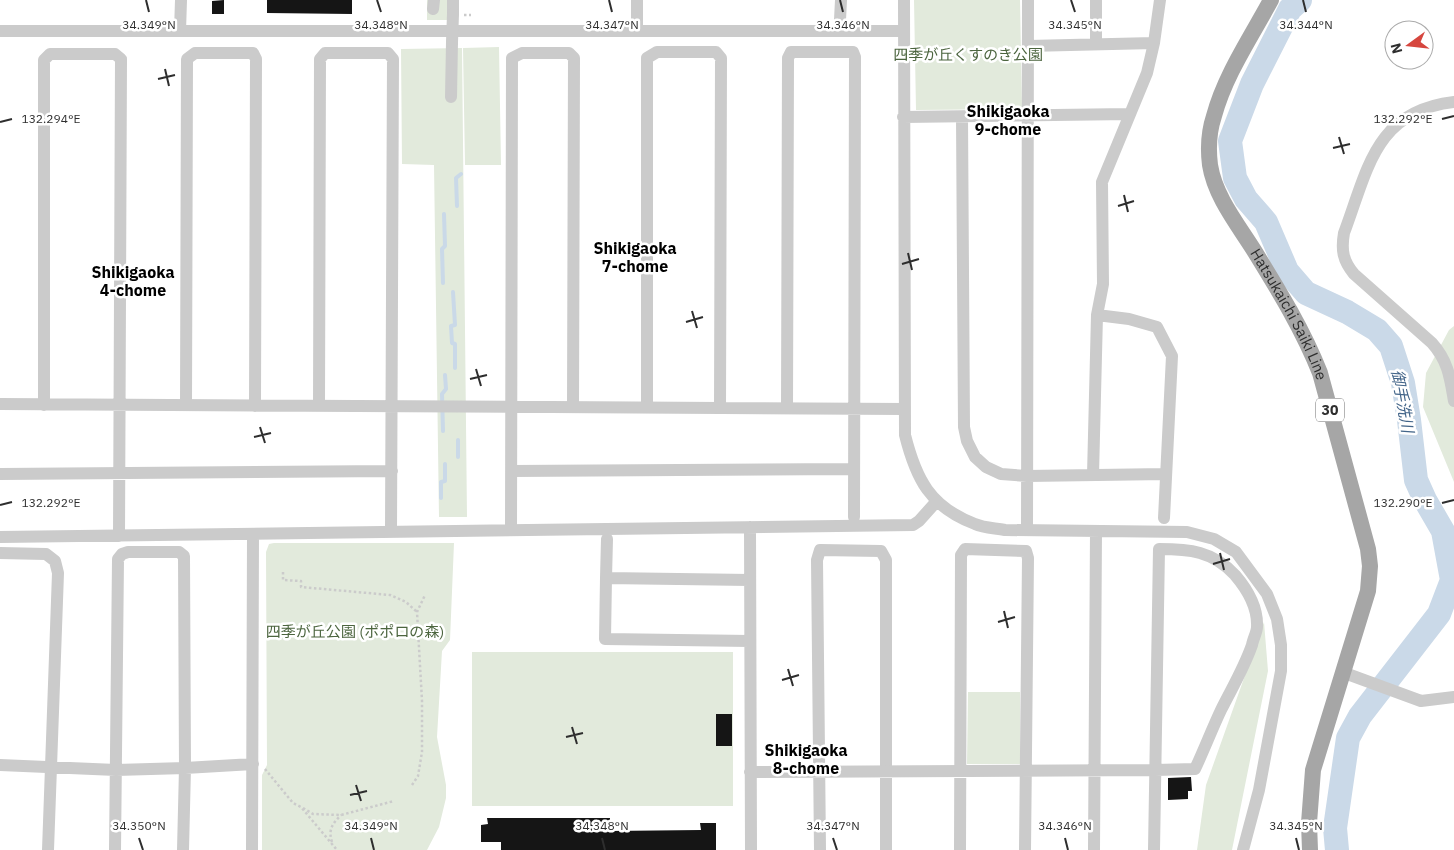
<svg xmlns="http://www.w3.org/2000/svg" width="1454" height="850" viewBox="0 0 1454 850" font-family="'IBM Plex Sans','Noto Sans JP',sans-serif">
  <rect width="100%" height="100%" fill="#fff"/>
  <path fill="#e2eadc" d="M427,0H458V20H427Z
    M914,0H1020L1022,109L916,110Z
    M499,47L501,165H465L463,48Z
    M462,48L467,517H439L434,165L402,164L401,49Z
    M1454,326V482L1423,407L1426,373L1449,330Z
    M274,543H454L450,640L442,651L437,737L446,785V798L439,827L427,850H262V775L267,765L266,552L269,544Z
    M1264,622L1268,671L1232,850H1197L1206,785Z
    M472,652H733V806H472Z
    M968,692H1020V764H967Z"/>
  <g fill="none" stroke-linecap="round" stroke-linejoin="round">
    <path stroke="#cad9e8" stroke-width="4" d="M457,206L456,178L461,174
      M443,283L442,249L445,246L444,214
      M453,292L455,325L451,326L452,343L455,344V368
      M443,431L442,394L446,389L445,375
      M458,440V457
      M441,498V482L445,481V464"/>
    <path stroke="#cad9e8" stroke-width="24" d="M1300,0L1290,9L1252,84L1230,141L1235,178L1246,199L1266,222L1287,271L1306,293L1347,312L1377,330L1391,346L1403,383L1409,420L1416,480L1425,500L1443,531L1452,580L1439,614L1360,716L1348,738L1335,828L1337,850"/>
  </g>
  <path fill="#151515" d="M224,0V14H212V1Z
    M267,0H352V14L267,13Z
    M716,714H732V746H716Z
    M1191,777L1192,791H1188V799L1168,800V778Z
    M487,818H610V831L701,830L700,823H716V850H501V842H481V825L488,824Z"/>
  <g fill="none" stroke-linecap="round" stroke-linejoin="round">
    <path stroke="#cbcbcb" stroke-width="2.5" stroke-dasharray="2.5 2.5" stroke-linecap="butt" d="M464,15H471
      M283,572V580L301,581V587L390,595L406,602L417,612
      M265,769L293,803L301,807L337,850
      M412,785L418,776L422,752V701L417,612L425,595
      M303,808L313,814L341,815L394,801
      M332,842C328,830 332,824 341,815"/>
    <path stroke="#cbcbcb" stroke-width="12" d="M904,0L905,435C916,479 930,507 975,524C984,528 995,528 1005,530L1187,532L1214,539L1236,552L1267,594L1277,619L1281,645V671L1259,790L1243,850
      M1096,0V44
      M433,9L434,0
      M453,14V0
      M840,20L841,0
      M0,31H904
      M180,31L181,0
      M637,31V0
      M1028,46L1154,43
      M451,97L452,42
      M1454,102C1375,111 1368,169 1344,233C1341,250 1343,261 1354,274L1432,343C1448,361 1450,377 1454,401
      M903,117L1130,114
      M962,117L964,427L967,441L975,457L986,467L1001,474L1027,476L1166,474
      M1097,315L1129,319L1157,327L1172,356L1164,518
      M0,404L905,409
      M44,405V60L50,54H115L121,59L119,536
      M186,405L187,59L195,53H253L256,59L255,406
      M319,406L320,59L325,53H388L393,59L391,532
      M647,408V58L657,52H716L721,58L720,408
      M787,408L788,58L791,52H853L855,57L854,517
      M511,471L854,469
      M0,474L392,471
      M1093,475L1097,315L1103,284L1102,182L1147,73L1154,43L1160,0
      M750,527L751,850
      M511,530L512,58L522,53H569L574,58L573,407
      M1027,530L1028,0
      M0,537L913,525L919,521L936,502
      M0,553L46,554L55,561L58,573L48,850
      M606,578L607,539
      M750,580L606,578L605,639L750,641
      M1342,672L1421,701L1454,697
      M0,765L116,770L185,768L253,764
      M750,772C885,771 1020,770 1155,770L1195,769C1204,750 1212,729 1221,710C1232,688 1244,668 1252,645C1253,639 1257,632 1257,627C1258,607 1247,589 1235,575C1213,551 1189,549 1159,549L1154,850
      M115,850L118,559L122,554L128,552H179L184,556L185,768L183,850
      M252,850L253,534
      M820,850L817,560L820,550L881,551L886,560V850
      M960,850L961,555L965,549L1026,551L1028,558L1025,850
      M1094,850L1096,531"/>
    <path stroke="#a6a6a6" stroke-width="16" id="s1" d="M1271,0C1251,37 1225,75 1214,116C1209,131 1208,149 1210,165C1215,197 1239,226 1255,252C1279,291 1303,330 1320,373L1368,549L1370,566L1368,591L1313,770L1309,823L1310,850"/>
    <path stroke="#cbcbcb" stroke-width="12" d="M452,42L453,14"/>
  </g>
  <path fill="none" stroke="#2e2e2e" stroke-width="2" d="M146,0L149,12M377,0L381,12M609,0L612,12M840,0L843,12M1071,0L1075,12M1303,0L1306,12M165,69L169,86M158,79L175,75M1442,119L1454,116M0,122L12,119M1339,137L1344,154M1333,148L1350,144M1124,195L1128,212M1118,206L1134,201M908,253L912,270M902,264L919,259M692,311L697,328M686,322L703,317M476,369L481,386M470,379L487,375M260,427L265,443M254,437L271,433M1442,503L1454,500M0,505L12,502M1220,553L1224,570M1213,564L1230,559M1004,611L1008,628M998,622L1015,617M788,669L793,686M782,680L799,675M572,727L577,744M566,737L583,733M356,785L361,801M350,795L367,791M139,838L143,850M371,838L374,850M602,838L605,850M833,838L837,850M1065,838L1068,850M1296,838L1299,850"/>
  <g text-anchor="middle" stroke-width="5" stroke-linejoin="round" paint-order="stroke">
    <rect fill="#fff" stroke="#6d6d6d" stroke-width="1" x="1316" y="398.5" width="28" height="23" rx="4"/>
    <g font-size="14" font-weight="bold" fill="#2e2e2e">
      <text x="1330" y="415">30</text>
    </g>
    <g font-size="15" fill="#4c653f" stroke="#fff">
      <text x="968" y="60">四季が丘くすのき公園</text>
      <text x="355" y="637">四季が丘公園 (ポポロの森)</text>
    </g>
    <g font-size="15" fill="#2e2e2e" stroke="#fff">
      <text dy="5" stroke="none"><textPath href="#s1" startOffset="349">Hatsukaichi Saiki Line</textPath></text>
    </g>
    <g font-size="16" font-weight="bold" fill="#000" stroke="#fff">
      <text x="1008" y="117">Shikigaoka<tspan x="1008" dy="18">9-chome</tspan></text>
      <text x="635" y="254">Shikigaoka<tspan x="635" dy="18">7-chome</tspan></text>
      <text x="133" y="278">Shikigaoka<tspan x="133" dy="18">4-chome</tspan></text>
      <text x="806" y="756">Shikigaoka<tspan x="806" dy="18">8-chome</tspan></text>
    </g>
    <g font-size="16" font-style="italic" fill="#436589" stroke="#fff">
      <text transform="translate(1403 401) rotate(80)" y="6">御手洗川</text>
    </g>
  </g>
  <g font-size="12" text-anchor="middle" fill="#2e2e2e" stroke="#fff" stroke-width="5" stroke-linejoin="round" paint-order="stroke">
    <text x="149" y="29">34.349°N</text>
    <text x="381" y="29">34.348°N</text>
    <text x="612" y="29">34.347°N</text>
    <text x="843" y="29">34.346°N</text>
    <text x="1075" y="29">34.345°N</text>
    <text x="1306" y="29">34.344°N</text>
    <text x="51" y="123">132.294°E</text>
    <text x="1403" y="123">132.292°E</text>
    <text x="51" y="507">132.292°E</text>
    <text x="1403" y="507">132.290°E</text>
    <text x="139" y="830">34.350°N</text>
    <text x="371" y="830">34.349°N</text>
    <text x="602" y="830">34.348°N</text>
    <text x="833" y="830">34.347°N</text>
    <text x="1065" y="830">34.346°N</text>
    <text x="1296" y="830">34.345°N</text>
  </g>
  <g transform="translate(1409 45) rotate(255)"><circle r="24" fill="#ffffff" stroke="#ababab"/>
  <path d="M0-4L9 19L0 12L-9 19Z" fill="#d6463e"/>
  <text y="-8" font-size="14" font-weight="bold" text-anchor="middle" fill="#2e2e2e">N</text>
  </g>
</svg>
